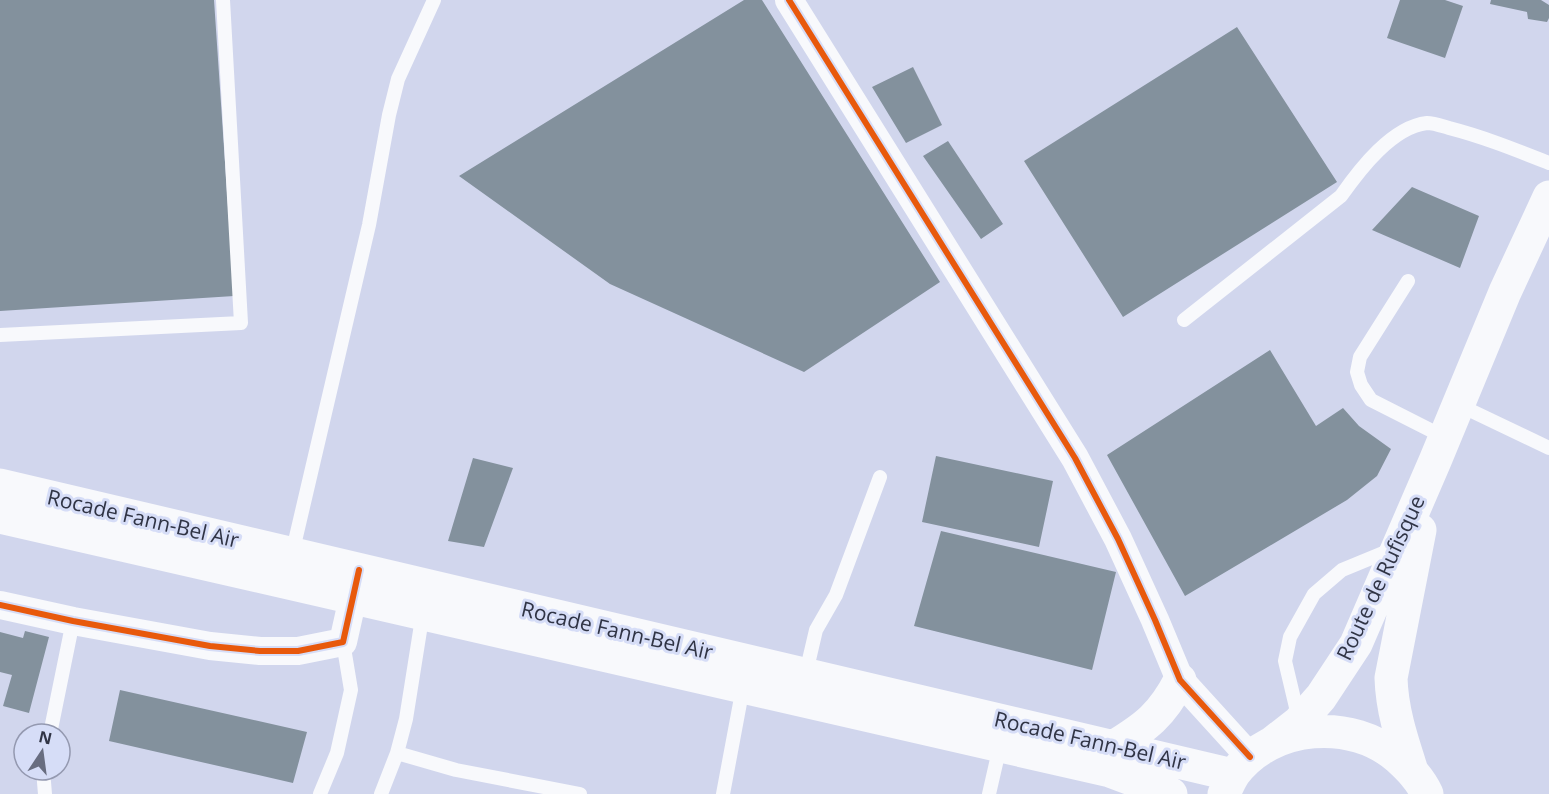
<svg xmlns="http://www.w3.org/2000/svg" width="1549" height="794" viewBox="0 0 1549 794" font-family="'Open Sans',sans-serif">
  <rect width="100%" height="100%" fill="#d1d6ed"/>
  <path fill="#83919d" d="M0,0H214L234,296L0,311Z
    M744,0H762L940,282L804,372L610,284L459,176Z
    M1400,0H1445L1463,6L1445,58L1387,38Z
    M1491,0H1541L1549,5V18L1547,22L1528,19L1527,12L1490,4Z
    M1237,27L1337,182L1123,317L1024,161Z
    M913,67L942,125L906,143L872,87Z
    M948,141L1003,224L981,239L923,156Z
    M1412,187L1479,216L1460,268L1372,230Z
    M1270,350L1316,426L1343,408L1359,426L1391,449L1377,476L1347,500L1185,596L1107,455Z
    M936,456L1053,481L1039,547L922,522Z
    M473,458L513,468L484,547L448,541Z
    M941,531L1116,572L1092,670L914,626Z
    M25,631L49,637L29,713L3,706L12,675L0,672V632L23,638Z
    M120,690L307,732L293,783L109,741Z"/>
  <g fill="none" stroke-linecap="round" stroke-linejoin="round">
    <path stroke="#f8f9fc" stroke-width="14" d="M1408,281L1360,357L1357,372L1361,385L1371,400L1444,437
      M1184,320L1341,196C1360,169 1392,127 1427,123C1434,123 1442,126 1449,128C1484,137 1516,150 1549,163
      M0,335L241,323L223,0
      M1459,405L1549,448
      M292,554L369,225L389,115L398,79L434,0
      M423,612L406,719L397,753L456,770L580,794
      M805,677L816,630L836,595L880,477
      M1299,720L1285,661L1290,637L1314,594L1342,570L1393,549
      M50,734L73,621
      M43,770L45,794
      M320,794L337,753L351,690L343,642
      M381,794L397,753
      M723,794L743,687
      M989,794L1000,746"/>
    <path stroke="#f8f9fc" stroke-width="28" d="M789,0L1075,458L1118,539L1155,620L1180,680L1250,757
      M0,605L73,621L210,646L260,651H298L343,642L358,575"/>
    <path stroke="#f8f9fc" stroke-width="33" d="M0,485L1233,775
      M0,517L1110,771L1171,794
      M1272,743L1299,722L1321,697L1356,644L1435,461L1505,292L1549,197
      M1113,747C1146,727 1162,715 1180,680
      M1412,771C1402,740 1392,711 1391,678L1420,530
      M1224,794C1227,787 1230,780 1234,774C1272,723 1353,718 1398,758C1410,769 1420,779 1427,794"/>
    <g stroke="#d6ddf7" stroke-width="10">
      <path id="cycleway" d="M789,0L1075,458L1118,539L1155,620L1180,680L1250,757
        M0,605L73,621L210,646L260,651H298L343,642L359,570"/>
    </g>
    <use href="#cycleway" stroke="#e8590c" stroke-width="6"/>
  </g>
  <g text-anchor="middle" stroke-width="6" stroke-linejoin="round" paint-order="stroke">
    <g font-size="21" fill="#303445" stroke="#d6ddf7">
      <text transform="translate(143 519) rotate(13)" y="7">Rocade Fann-Bel Air</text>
      <text transform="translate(1381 578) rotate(-65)" y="7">Route de Rufisque</text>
      <text transform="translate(617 631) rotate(13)" y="7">Rocade Fann-Bel Air</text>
      <text transform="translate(1090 741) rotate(13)" y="7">Rocade Fann-Bel Air</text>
    </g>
  </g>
  <g transform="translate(42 752) rotate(13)"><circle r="28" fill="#d6ddf7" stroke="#9499b0" stroke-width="1.5"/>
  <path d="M0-4.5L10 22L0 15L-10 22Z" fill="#686d80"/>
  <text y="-9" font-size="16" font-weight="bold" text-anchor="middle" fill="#303445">N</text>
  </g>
</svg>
